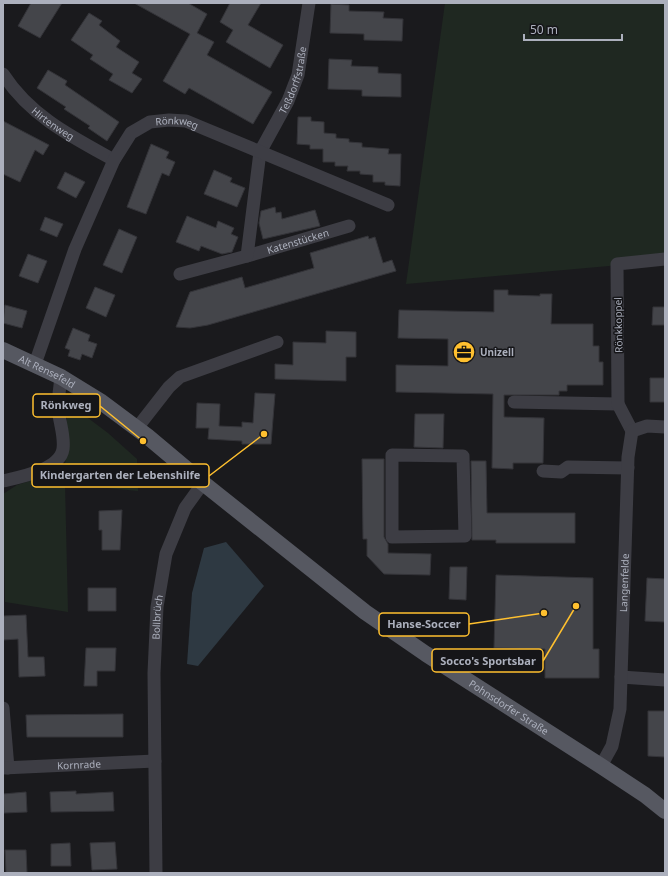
<svg xmlns="http://www.w3.org/2000/svg" width="668" height="876" viewBox="0 0 668 876" font-family="'Noto Sans',sans-serif">
  <rect width="100%" height="100%" fill="#1a1a1d"/>
  <path fill="#1f2821" d="M445,3H665V261L406,284Z
    M76,409L108,433L137,459L138,491L65,484L68,612L5,602L3,494L17,485L65,470L67,414Z"/>
  <path fill="#2e3942" d="M226,542L264,586L198,666L187,664L192,593L204,548Z"/>
  <path fill="#44454a" stroke="#343439" d="M31,3H62L40,38L18,26Z
    M134,3H188L207,14L197,33L214,42L207,55L272,92L253,124L189,88L185,94L163,81L190,34Z
    M230,3H261L248,25L283,45L270,68L226,42L233,30L220,22Z
    M331,4L349,5V11L384,12L383,18L403,19L402,41L364,40V34L330,33Z
    M89,13L102,21L99,25L120,41L116,47L139,62L132,73L142,79L132,93L109,80L113,74L90,59L93,55L71,40Z
    M329,59L352,60L351,66L378,67V73L401,74V97L362,96V90L328,89Z
    M48,70L67,81L65,85L119,122L107,141L88,128L90,126L64,109L66,107L37,88Z
    M298,117H311V121L324,122V133L336,134V138L349,139V142L362,143V147L389,149L388,154H401L400,186L385,185V182H373V175L360,174V171H347L348,166H335V162H323V149H310V145L297,144Z
    M3,121L49,145L43,155L35,150L20,182L3,174Z
    M151,144L169,152L166,158L175,162L169,176L162,173L146,214L127,207Z
    M214,170L232,178L230,182L245,188L237,207L204,194Z
    M65,172L85,182L76,198L57,188Z
    M275,207L276,213L281,212L282,219L315,210L320,226L263,239L259,223L261,211Z
    M187,216L216,228L218,221L234,228L231,234L238,237L232,252L222,254L201,246L199,251L176,242Z
    M45,217L63,224L57,237L40,230Z
    M119,229L137,237L122,273L103,265Z
    M368,236L369,239L375,237L383,263L392,260L396,271L208,325L190,328L176,327L190,292L242,277L245,288L314,268L310,253Z
    M28,254L47,261L38,283L19,276Z
    M95,287L115,295L106,317L86,308Z
    M494,290H508V295L540,296V294H552L551,324H593V346H599V362H603V385H567V391H559V395H504V417L544,418L543,463H513V469L492,468L493,394L396,392V365L448,366V339L398,338L399,310L494,312Z
    M5,305L27,311L22,328L3,323Z
    M653,307H665V325H652Z
    M73,328L90,335L88,341L97,344L92,358L82,354L80,360L68,356L70,350L65,348Z
    M326,331L356,332V357H346V381L275,379V364L293,365V342L326,343Z
    M650,378H665V402H650Z
    M255,393L275,394L271,444H242V441L208,439L209,428H196L197,403L220,404L219,426L242,427V422L253,423Z
    M415,414H444L443,448L414,447Z
    M362,459H384V537L388,544V553L431,554L430,575L384,574L367,556V539H363Z
    M471,461H486L487,513H575V543H496V540H472Z
    M122,510L120,550H102V530H99V511Z
    M450,567H467L466,600L449,599Z
    M496,575L593,578V649H599V678H545V649L494,648Z
    M647,578L665,579V622L645,621Z
    M88,588H116V611H88Z
    M26,615L28,657H44L45,676L19,677L18,639L3,640V616Z
    M86,648H116L115,671H97V686H84Z
    M648,711H665V757L648,756Z
    M123,714V737H27L26,715Z
    M76,791V794L113,792L114,811L51,812L50,792Z
    M26,792L27,812L4,813L3,794Z
    M115,842L117,869L92,870L90,843Z
    M70,843L71,866H51V844Z
    M5,850H26L27,873H6Z"/>
  <g fill="none" stroke-linecap="round" stroke-linejoin="round">
    <g stroke="#3d3d44" stroke-width="13">
      <path id="s1" d="M3,74C30,116 72,137 114,160"/>
      <path id="s2" d="M247,256L349,226"/>
      <path id="s3" d="M180,274L247,256L260,152L288,101L298,75L309,3"/>
      <path id="s4" d="M35,364L75,249L114,160L131,133L150,122L169,120L186,121L388,205"/>
      <path d="M514,402L618,404"/>
      <path d="M137,428L169,387L180,377L277,342"/>
      <path d="M632,431L618,404L617,264L665,259"/>
      <path d="M392,455L463,456L465,536L392,537Z"/>
      <path d="M543,471L561,472L568,467L628,468"/>
      <path d="M3,481C20,477 60,470 63,449C65,436 59,421 58,408C58,398 60,387 61,377"/>
      <path d="M621,677L665,680"/>
      <path d="M3,708L8,768"/>
      <path id="s5" d="M601,766L612,746L620,709L628,457L632,431L647,426L665,427"/>
      <path id="s6" d="M3,768L155,761"/>
      <path id="s7" d="M156,873L154,673L157,607L166,554L185,508L203,483"/>
    </g>
    <path stroke="#565861" stroke-width="16" id="s8" d="M3,350L61,377L100,401L147,436L203,483L365,612L426,654L601,766L645,795L665,811"/>
  </g>
  <defs>
    <g id="office-disc" transform="scale(1.15)"><circle r="9.5" fill="#ffc02f" stroke="#151518"/><path d="M-6-3h4V-5.5h4V-3h4V5H-6ZM-1-4.5V-3h2v-1.5ZM-6 0V1H6V0Z" fill="#111"/></g>
  </defs>
  <g fill-rule="evenodd">
    <use href="#office-disc" x="464" y="352"/>
  </g>
  <g text-anchor="middle" stroke-width="3" stroke-linejoin="round" paint-order="stroke">
    <g font-size="10" fill="#acb0bd" stroke="#151518">
      <text dy="4" stroke="none"><textPath href="#s3" startOffset="254">Teßdorffstraße</textPath></text>
      <text dy="4" stroke="none"><textPath href="#s1" startOffset="71">Hirtenweg</textPath></text>
      <text dy="4" stroke="none"><textPath href="#s4" startOffset="300">Rönkweg</textPath></text>
      <text dy="4" stroke="none"><textPath href="#s2" startOffset="53">Katenstücken</textPath></text>
      <text transform="translate(618 325) rotate(-91)" y="4">Rönkkoppel</text>
      <text dy="4" stroke="none"><textPath href="#s8" startOffset="49">Alt Rensefeld</textPath></text>
      <text dy="4" stroke="none"><textPath href="#s5" startOffset="187">Langenfelde</textPath></text>
      <text dy="4" stroke="none"><textPath href="#s7" startOffset="256">Bollbrüch</textPath></text>
      <text dy="4" stroke="none"><textPath href="#s8" startOffset="621">Pohnsdorfer Straße</textPath></text>
      <text dy="4" stroke="none"><textPath href="#s6" startOffset="76">Kornrade</textPath></text>
    </g>
    <g font-size="10" font-weight="bold" fill="#acb0bd" stroke="#151518" text-anchor="start">
      <text x="480" y="356">Unizell</text>
    </g>
  </g>
  <path fill="none" stroke="#ffc02f" stroke-width="1.5" d="M143 441L100 406M264 434L209 476M544 613L469 624M576 606L543 661"/>
  <g fill="#ffc02f" stroke="#151518" stroke-width="1.5">
    <circle cx="143" cy="441" r="4"/>
    <circle cx="264" cy="434" r="4"/>
    <circle cx="544" cy="613" r="4"/>
    <circle cx="576" cy="606" r="4"/>
  </g>
  <g fill="#151518" stroke="#ffc02f" stroke-width="1.5">
    <rect x="33" y="394" width="67" height="23" rx="4"/>
    <rect x="32" y="464" width="177" height="23" rx="4"/>
    <rect x="379" y="613" width="90" height="23" rx="4"/>
    <rect x="432" y="649" width="111" height="23" rx="4"/>
  </g>
  <g font-size="11" text-anchor="middle" font-weight="bold" fill="#acb0bd">
    <text x="66" y="409">Rönkweg</text>
    <text x="120" y="479">Kindergarten der Lebenshilfe</text>
    <text x="424" y="628">Hanse-Soccer</text>
    <text x="488" y="665">Socco's Sportsbar</text>
  </g>
  <rect width="668" height="876" fill="none" stroke="#acb0bd" stroke-width="8"/>
  <path d="M524 34v6h98v-6" fill="none" stroke="#acb0bd" stroke-width="2"/>
  <text x="530" y="34" font-size="12" fill="#acb0bd" stroke="#151518" stroke-width="3" paint-order="stroke">50 m</text>
</svg>
